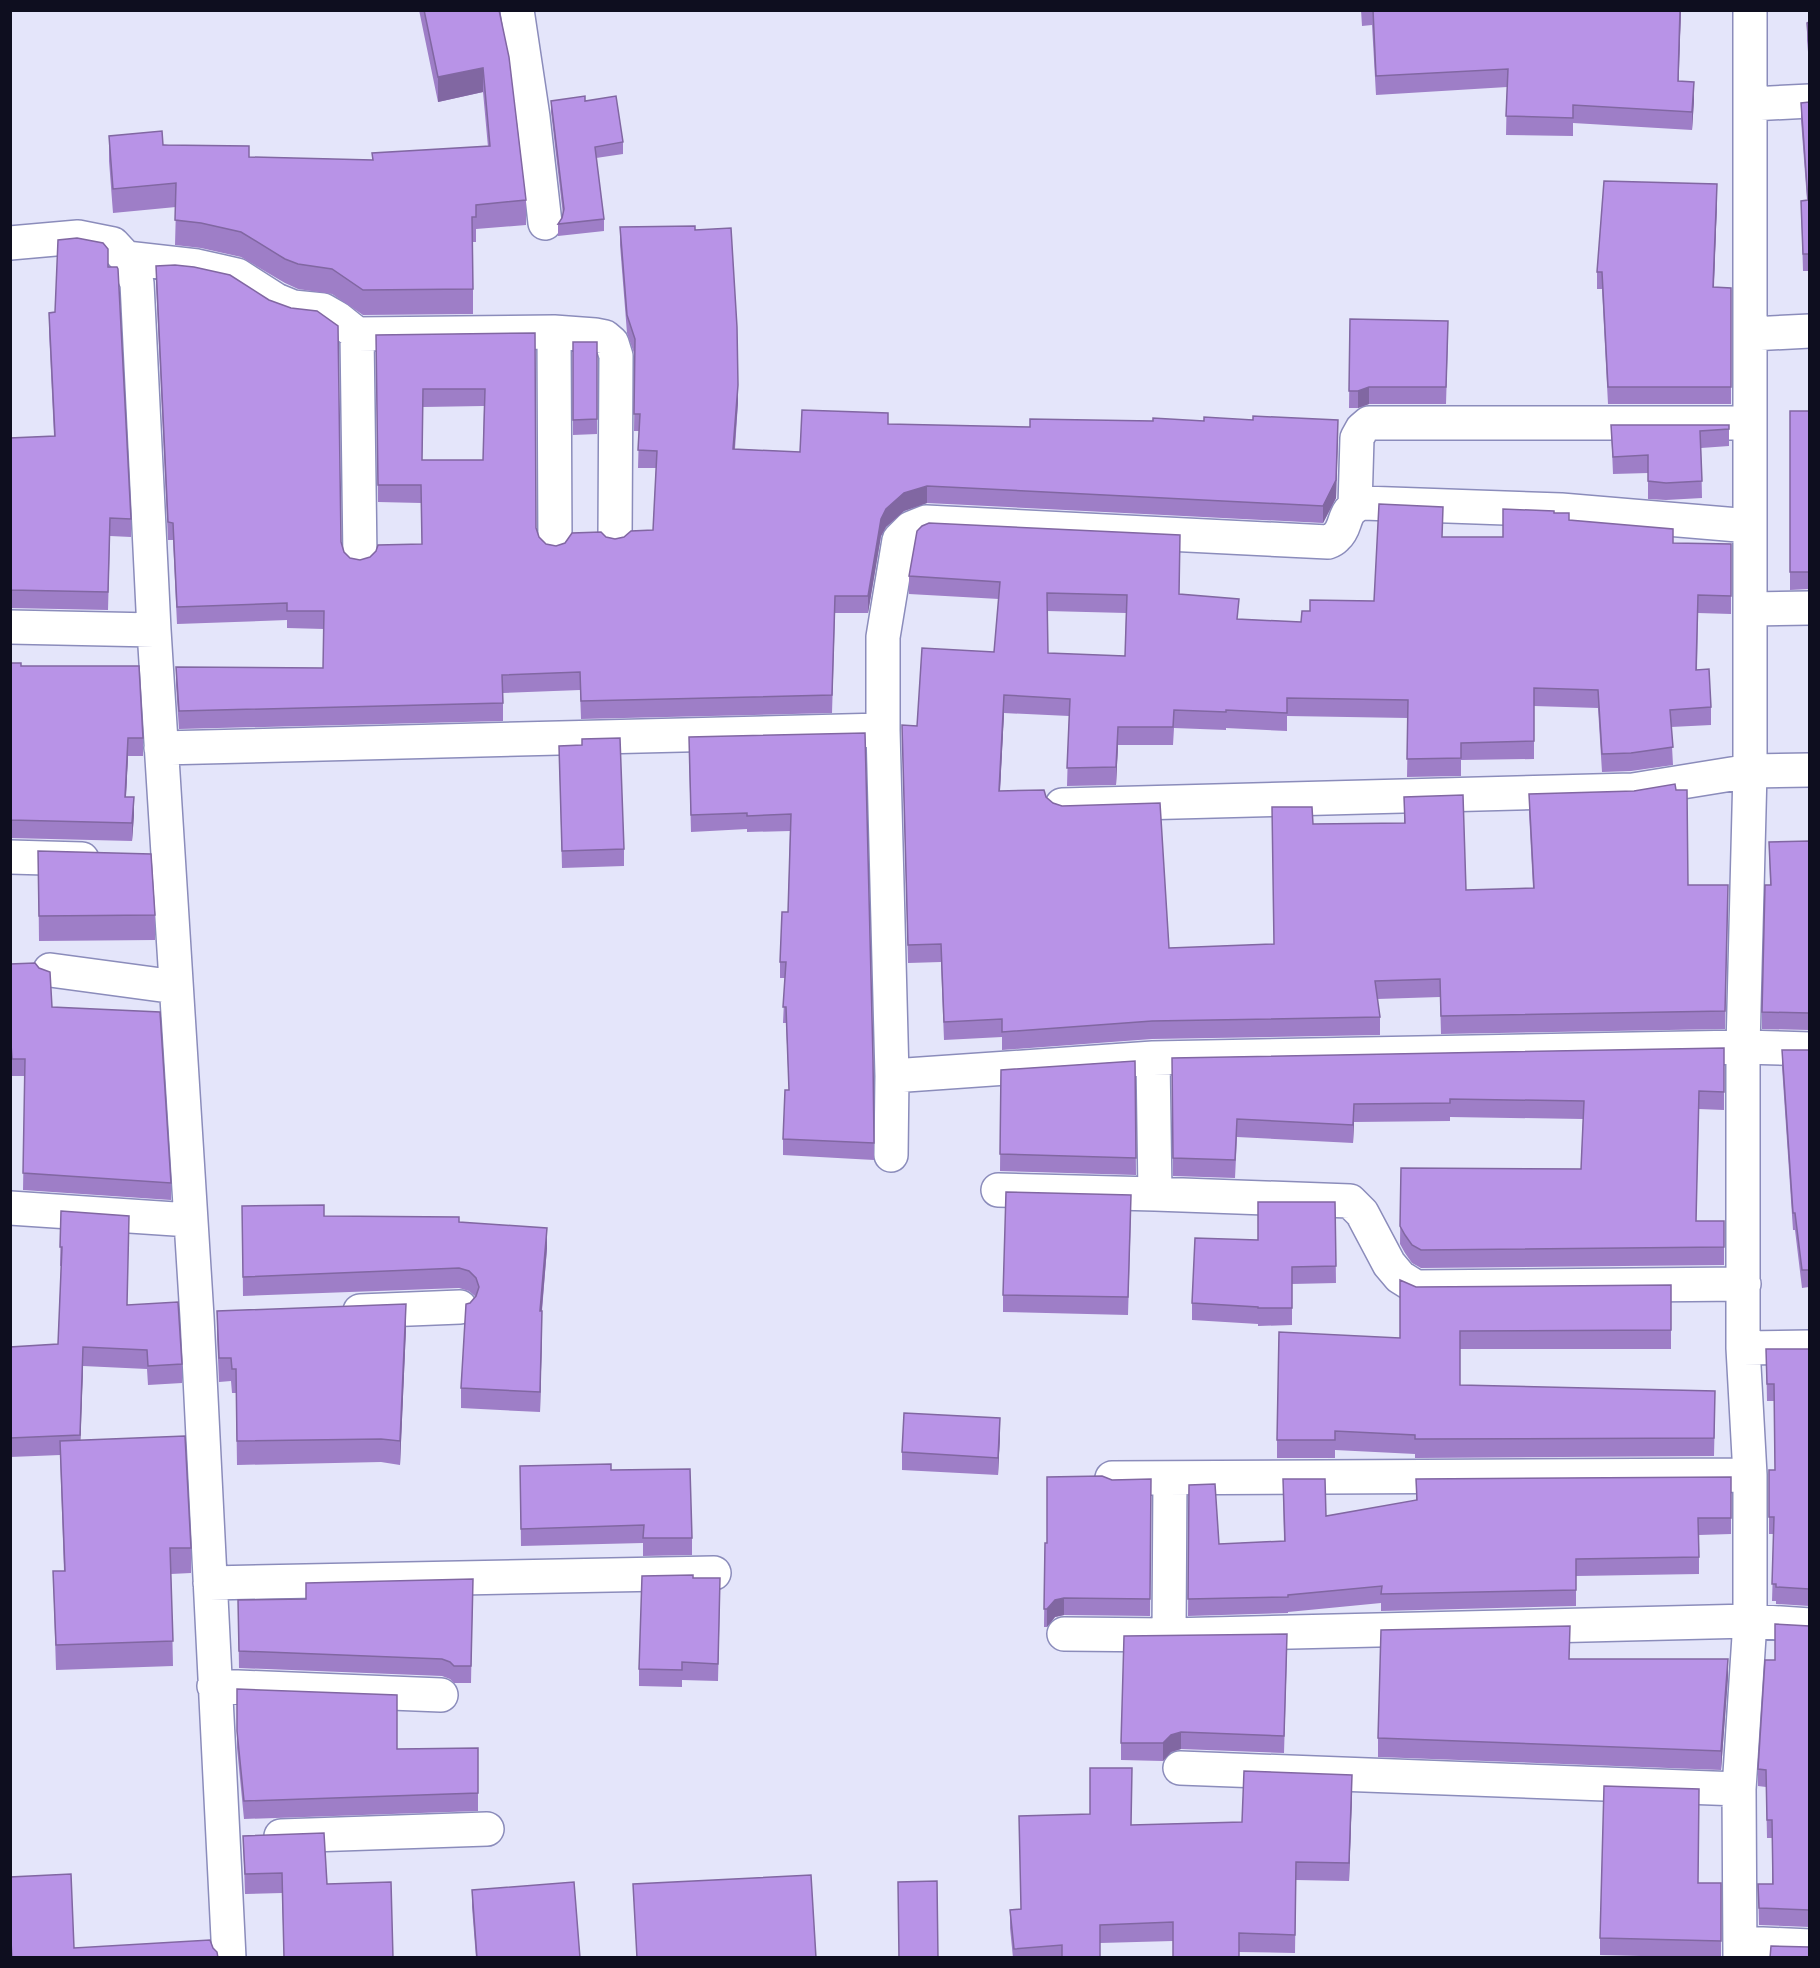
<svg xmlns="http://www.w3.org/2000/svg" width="1820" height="1968" viewBox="0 0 1820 1968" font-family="Overpass,sans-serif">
  <rect width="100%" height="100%" fill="#e4e5fa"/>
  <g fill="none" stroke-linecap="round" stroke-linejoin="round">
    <g stroke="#8b8cbb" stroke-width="36">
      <path id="minor" d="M517,10L533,117L545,223
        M1751,104L1810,101
        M10,243L78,237L113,244L126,258L137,283L154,630L197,1317L229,1958
        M126,258L197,266L237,275L276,300L293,307L323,310L337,318L357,334L554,332L595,335L605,337L612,343L616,356L615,538
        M554,332L555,545
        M357,334L360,559
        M1751,334L1810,331
        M1355,506L1357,438L1362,429L1369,423H1750
        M1751,609L1810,608
        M10,627L154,630
        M161,748L883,730
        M1062,805L1633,790L1750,771L1810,770
        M10,857L82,859
        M50,970L176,987
        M892,1076L1153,1058L1743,1047L1810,1049
        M891,1155L892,1076L883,730V637L899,540L911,528L926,522L1328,542C1331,541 1334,539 1336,537C1349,526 1340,510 1363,503L1561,510L1750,526
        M998,1190L1155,1194L1153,1058
        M1155,1194L1350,1201L1362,1213L1389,1264L1400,1277L1416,1287L1744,1284
        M10,1208L190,1220
        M360,1311L460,1307
        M1743,1348L1810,1347
        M1112,1478L1750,1475
        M210,1583L714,1573
        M1064,1634L1169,1635L1750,1621L1810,1625
        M1169,1635L1170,1478
        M214,1686L441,1695
        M1180,1768L1739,1789
        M281,1836L487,1829
        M1740,1943L1810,1946
        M1740,1958L1739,1789L1750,1621V1475L1743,1348V1047L1750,771V10"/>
    </g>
    <use href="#minor" stroke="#fff" stroke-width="33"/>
  </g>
  <path fill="#9e7ec7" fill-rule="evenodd" d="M419,10H499L526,200V225L476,229V242H473V314L363,315L332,294L298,289L285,283L241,257L201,248L175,245L176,207L113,213L109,161V136L249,157L372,160L488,147L483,92L438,102Z
    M1361,10H1704L1681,12L1678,81L1694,100L1692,130L1573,123V136L1506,135L1507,87L1376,95L1372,25L1362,26Z
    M1809,22V64L1807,40V23Z
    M551,101H585L623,142V154L596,158L604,219V231L558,236V224L562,218L563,215L551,112Z
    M1809,102V271H1803L1801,201L1807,200L1801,120V103Z
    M1717,201L1714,287L1731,288V404H1608L1602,289H1597V272Z
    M620,227L695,230L738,402L735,449L800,452L888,424L1338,437L1336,498L1323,523L927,503L904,511L886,527L881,536L868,613H835L832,713L581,719L580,690L503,693V721L179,729L176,685V667L323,668L324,629L287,628V620L177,624L173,540H168L156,284V266L341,542L344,552L350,558L360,560L422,544L421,503L378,502L376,335L535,333L536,528L539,537L546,544L556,546L606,537L615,539L653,530L656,468H638L639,431H634L635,356L627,333L620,245ZM484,406L483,460H422L423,407Z
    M108,267L131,519V537L110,536L108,610L10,608V438L54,436L49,331V313L55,312Z
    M1350,319L1448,338L1446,404H1369L1358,408H1349Z
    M573,342L597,344V434L573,435Z
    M1790,411H1809V589L1790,590Z
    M1611,425H1729V446L1701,448L1702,498L1666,500L1648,499V473L1613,474Z
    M1554,513L1569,520L1673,543L1731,544V614L1698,613L1697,670L1711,707V725L1671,727L1673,765L1631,771L1602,772L1598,708L1534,706V759L1461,760V776L1407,777L1408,718L1287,716V731L1226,728V730L1174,728L1173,745H1118L1116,785L1067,786L1069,716L1004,713L1000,791L1046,797L1169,948L1274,944L1313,824L1404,823V797L1466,890L1533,888L1529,812V794L1688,885L1728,903L1725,1029L1441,1034L1440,997L1377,999L1380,1017V1035L1152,1039L1002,1050V1037L944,1040L941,962L908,963L902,725L917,726L994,652L999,599L909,594V576L1180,553L1179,594L1238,619L1301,622L1310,611L1374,601L1443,537H1503ZM1047,611L1126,613L1125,656L1048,653Z
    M10,663L21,666L143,738V756H128L126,797L134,815L132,841L10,838Z
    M865,733L873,1059L874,1160L783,1155V1139L789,1090L786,1023H783L785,978H780V962L788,912L790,831L747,832V829L691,832L689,754Z
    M582,745L624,849V866L562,868L559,746Z
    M1809,841V1030L1762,1029V1012L1770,885L1769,842Z
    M38,851L155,915V940L39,941Z
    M10,964L52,1007L171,1183V1200L23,1190L25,1076H12L10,1046Z
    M1724,1048V1110L1699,1109L1696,1221H1724V1265L1421,1268L1412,1263L1405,1253L1400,1244L1401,1168L1581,1169L1583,1119L1450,1117V1121L1354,1122L1353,1143L1237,1137L1235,1178L1173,1176L1172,1058Z
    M1782,1050L1809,1051V1287L1802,1288L1795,1230H1793L1782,1067Z
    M1135,1061L1136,1175L1000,1171L1001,1070Z
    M1335,1202L1336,1283L1292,1284V1325L1258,1326V1324L1192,1320V1303L1258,1240Z
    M242,1206L324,1216L459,1222L547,1248L542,1311V1331L540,1412L461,1408V1388L470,1303L476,1297L469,1291L459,1288L243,1296Z
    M61,1211L127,1304L182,1364V1383L148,1385L147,1369L83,1366L80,1440L191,1548V1573L171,1574L173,1666L56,1670L53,1571H64L60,1455L10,1457V1347L58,1344L61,1266H60Z
    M1131,1212L1128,1315L1003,1312V1295Z
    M1671,1285V1349H1460V1385L1715,1409L1714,1456L1415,1458V1454L1335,1450V1458H1277V1440L1400,1338L1416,1287Z
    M217,1311L406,1328L400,1465L381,1462L237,1465L236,1393H232L231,1381L219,1382L217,1335Z
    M1766,1349H1809V1606L1776,1604V1601H1772L1774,1534H1769V1470H1775L1774,1401H1767Z
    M1000,1435L998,1475L902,1470V1452Z
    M520,1466L611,1470L692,1538V1555L643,1556V1543L521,1546Z
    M1731,1477V1534L1699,1535V1574L1576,1576V1606L1381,1611V1603L1288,1612V1613L1188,1616L1189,1485L1219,1544L1284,1541L1283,1479L1326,1516L1416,1501V1479Z
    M1151,1479L1150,1616L1064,1615L1055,1617L1047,1627H1044L1045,1543H1047L1112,1480Z
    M693,1578L720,1595L718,1681L682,1680V1687L639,1686V1669Z
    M473,1579L471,1683H454L450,1679L442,1676L239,1668L238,1600L306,1599Z
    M1809,1626V1927L1759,1925L1758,1884H1772V1838H1767L1766,1787L1758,1786V1769L1775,1660Z
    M1287,1651L1284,1753L1181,1749L1171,1752L1163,1761L1121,1760V1743Z
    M1728,1677L1721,1770L1378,1757V1738Z
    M237,1689L397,1749L478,1748V1811L244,1819L237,1748Z
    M1352,1793L1349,1881L1296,1880L1295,1953L1239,1952L1173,1941L1100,1943V1958H1013L1010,1928V1910L1021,1909L1132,1825L1242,1822Z
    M243,1836L327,1884L393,1958H284L282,1893L245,1894Z
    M1698,1883H1721V1958L1600,1955V1938Z
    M633,1884L816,1958H637Z
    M472,1890L580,1958H476L472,1907Z"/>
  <path fill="#8167a2" d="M1680,10H1681L1678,99V81Z
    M483,68V92L438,102V77Z
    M1694,82V100L1692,130V112Z
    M1717,184V201L1713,304V287Z
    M738,385V402L733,467V449Z
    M1369,387V404L1358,408V391Z
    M1338,420L1336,498L1323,523V506Z
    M927,486V503L904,511L886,527L881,536L868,613V596L881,519L886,509L904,493Z
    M1004,695V713L999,809V791Z
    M1118,727V745L1116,785V767Z
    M128,738V756L125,815V797Z
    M134,797V815L132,841V823Z
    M1354,1104V1122L1353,1143V1125Z
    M547,1228V1248L540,1331V1311Z
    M406,1304V1328L400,1465V1441Z
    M542,1311V1331L540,1412V1392Z
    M83,1347V1366L80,1454V1435Z
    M1000,1418V1435L998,1475V1458Z
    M1064,1598V1615L1055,1617L1047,1627V1609L1055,1600Z
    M1728,1659V1677L1721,1770V1751Z
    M1181,1732V1749L1171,1752L1163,1761V1743L1171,1735Z
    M1352,1775V1793L1349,1881V1863Z"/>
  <path fill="#b893e7" stroke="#8167a2" stroke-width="1.5" fill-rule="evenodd" d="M424,10H499L509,57L526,200L476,205V217H472L473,289L363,290L332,269L298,264L285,259L241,232L201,223L175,220L176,183L113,189L109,136L162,131L163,145L249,146V157L373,160L372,153L490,146L483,68L438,77Z
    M1373,10H1680L1678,81L1694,82L1692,112L1573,105V118L1506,116L1508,69L1376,76Z
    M1809,22V47L1807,23Z
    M585,96V101L616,96L623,142L595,147L604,219L558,224L562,218L564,209L551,101Z
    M1809,102V254H1803L1801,201L1808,200L1801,103Z
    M1604,181L1717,184L1713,287L1731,288V387H1608L1602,272H1597Z
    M695,226V230L731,228L737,327L738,385L733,449L800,452L802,410L888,413V424L1030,427V419L1153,421V418L1204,421V417L1253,420V416L1338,420L1336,480L1323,506L927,486L904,493L886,509L881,519L868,596H835L832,695L581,701L580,672L502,675L503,703L179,711L176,667L323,668L324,611H287V603L177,607L173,523L168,522L156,266L175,265L194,267L230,275L269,300L291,308L317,311L338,326L341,542L344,552L350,558L360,560L370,557L376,551L378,545L422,544L421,485H378L376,335L535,333L536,528L539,537L546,544L556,546L565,543L572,533L601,532L606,537L615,539L624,537L631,531L653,530L657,451L638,450L640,414H634L635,339L627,315L620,227ZM423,389H485L483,460H422Z
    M77,238L103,243L108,249V267H117L118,269L131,519L110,518L108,592L10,590V438L55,436L49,313L55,312L58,240Z
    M1350,319L1448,321L1446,387H1369L1358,391H1349Z
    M573,342H597V419L573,420Z
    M1790,411H1809V572H1790Z
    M1611,425H1729V429L1700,431L1702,481L1666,483L1648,481V455L1613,457Z
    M1379,504L1443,507L1442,537H1503V509L1554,511V513H1569V520L1673,529V543L1731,544V596L1698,595L1696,670L1709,669L1711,707L1670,710L1673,747L1631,753L1602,754L1598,690L1534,688V741L1461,743V758L1407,759L1408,700L1287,698V713L1226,710V712L1174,710L1173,727H1118L1116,767L1067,768L1070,699L1004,695L999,791L1044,790L1046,797L1053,803L1062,806L1160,803L1169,948L1274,944L1272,807H1312L1313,824L1405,823L1404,797L1463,795L1466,890L1534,888L1529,794L1634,791L1675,784L1676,790H1687L1688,885H1728L1725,1011L1441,1016L1440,979L1375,981L1380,1017L1152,1021L1002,1032V1019L944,1022L941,944L908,945L902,725L917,726L922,648L994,652L1000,582L909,576L917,531L922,526L929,523L1180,535L1179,594L1239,599L1237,619L1301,622L1302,611H1310V600L1374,601ZM1047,593L1127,595L1125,656L1048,653Z
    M10,663H21V666H139L143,738H128L125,797H134L132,823L10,820Z
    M865,733L873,1059L874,1143L783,1139L785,1090H789L786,1007H783L786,962H780L782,912H788L791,814L747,816V813L691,815L689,737Z
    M620,738L624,849L562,851L559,746L582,745V739Z
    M1809,841V1013L1762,1012L1765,885H1771L1769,842Z
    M38,851L151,854L155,915L39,916Z
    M35,963L39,968L50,972L52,1007L160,1012L171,1183L23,1173L25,1059H12L10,1028V964Z
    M1724,1048V1092L1699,1091L1696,1221H1724V1247L1421,1250L1412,1245L1405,1235L1400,1226L1401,1168L1581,1169L1584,1101L1450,1099V1103L1354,1104L1353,1125L1237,1119L1235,1160L1173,1158L1172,1058Z
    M1782,1050H1809V1270H1802L1795,1213H1793Z
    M1135,1061L1136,1158L1000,1154L1001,1070Z
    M1006,1192L1131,1195L1128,1297L1003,1295Z
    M1258,1202H1335L1336,1266L1292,1267V1308H1258V1307L1192,1303L1195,1238L1258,1240Z
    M324,1205V1216L459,1217V1222L547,1228L540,1311H542L540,1392L461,1388L466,1304L470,1303L476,1296L479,1287L476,1278L469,1271L459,1268L243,1277L242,1206Z
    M61,1211L129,1216L127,1305L178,1302L182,1364L148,1366L147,1350L83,1347L80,1435L10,1438V1347L58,1344L62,1247H60Z
    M1400,1280L1416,1287L1671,1285V1330L1460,1331V1385L1715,1391L1714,1438L1415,1439V1435L1335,1431V1440H1277L1279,1332L1400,1338Z
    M406,1304L400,1441L381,1439L237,1441L236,1369H232L231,1358H219L217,1311Z
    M1766,1349H1809V1589L1776,1587V1584H1772L1774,1517H1769V1470H1775L1774,1384H1767Z
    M904,1413L1000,1418L998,1458L902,1452Z
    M185,1436L191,1548H170L173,1641L56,1645L53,1571H65L60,1441Z
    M611,1464V1470L690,1469L692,1538H643L644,1525L521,1529L520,1466Z
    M1102,1476L1112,1480L1151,1479L1150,1599L1064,1598L1055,1600L1047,1609H1044L1045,1543H1047V1477Z
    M1731,1477V1518H1698L1699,1557L1576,1559V1590L1381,1594L1382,1586L1288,1595V1597L1188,1599L1189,1485L1215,1484L1219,1544L1285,1541L1283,1479H1325L1326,1516L1417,1500L1416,1479Z
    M693,1575V1578H720L718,1664L682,1662V1670L639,1669L642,1576Z
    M473,1579L471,1666H454L450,1662L442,1659L239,1651L238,1600L306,1599V1583Z
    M1775,1624L1809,1626V1910L1759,1908L1758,1884H1773L1772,1820H1767L1766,1770L1758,1769L1765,1660H1775Z
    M1570,1626L1569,1659H1728L1721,1751L1378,1738L1381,1630Z
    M1287,1634L1284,1736L1181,1732L1171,1735L1163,1743H1121L1124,1636Z
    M237,1689L397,1695V1749L478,1748V1793L244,1801L237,1731Z
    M1090,1768H1132L1131,1825L1242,1822L1244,1771L1352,1775L1349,1863L1296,1862L1295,1935L1239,1933V1958H1173V1922L1100,1925V1958H1062V1945L1014,1949L1010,1910L1021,1909L1019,1816L1090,1814Z
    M1604,1786L1699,1789L1698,1883H1721V1941L1600,1938Z
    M324,1833L327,1884L391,1882L393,1958H284L282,1873L245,1874L243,1836Z
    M71,1874L74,1948L210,1940L213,1948L217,1952L218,1958H12L10,1924V1877Z
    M811,1875L816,1958H637L633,1884Z
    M937,1881L938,1958H899L898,1882Z
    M574,1882L580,1958H477L472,1890Z
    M1771,1946L1809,1947V1958H1770Z"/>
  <rect width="1820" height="1968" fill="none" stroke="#0e0e1f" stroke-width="24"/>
</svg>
